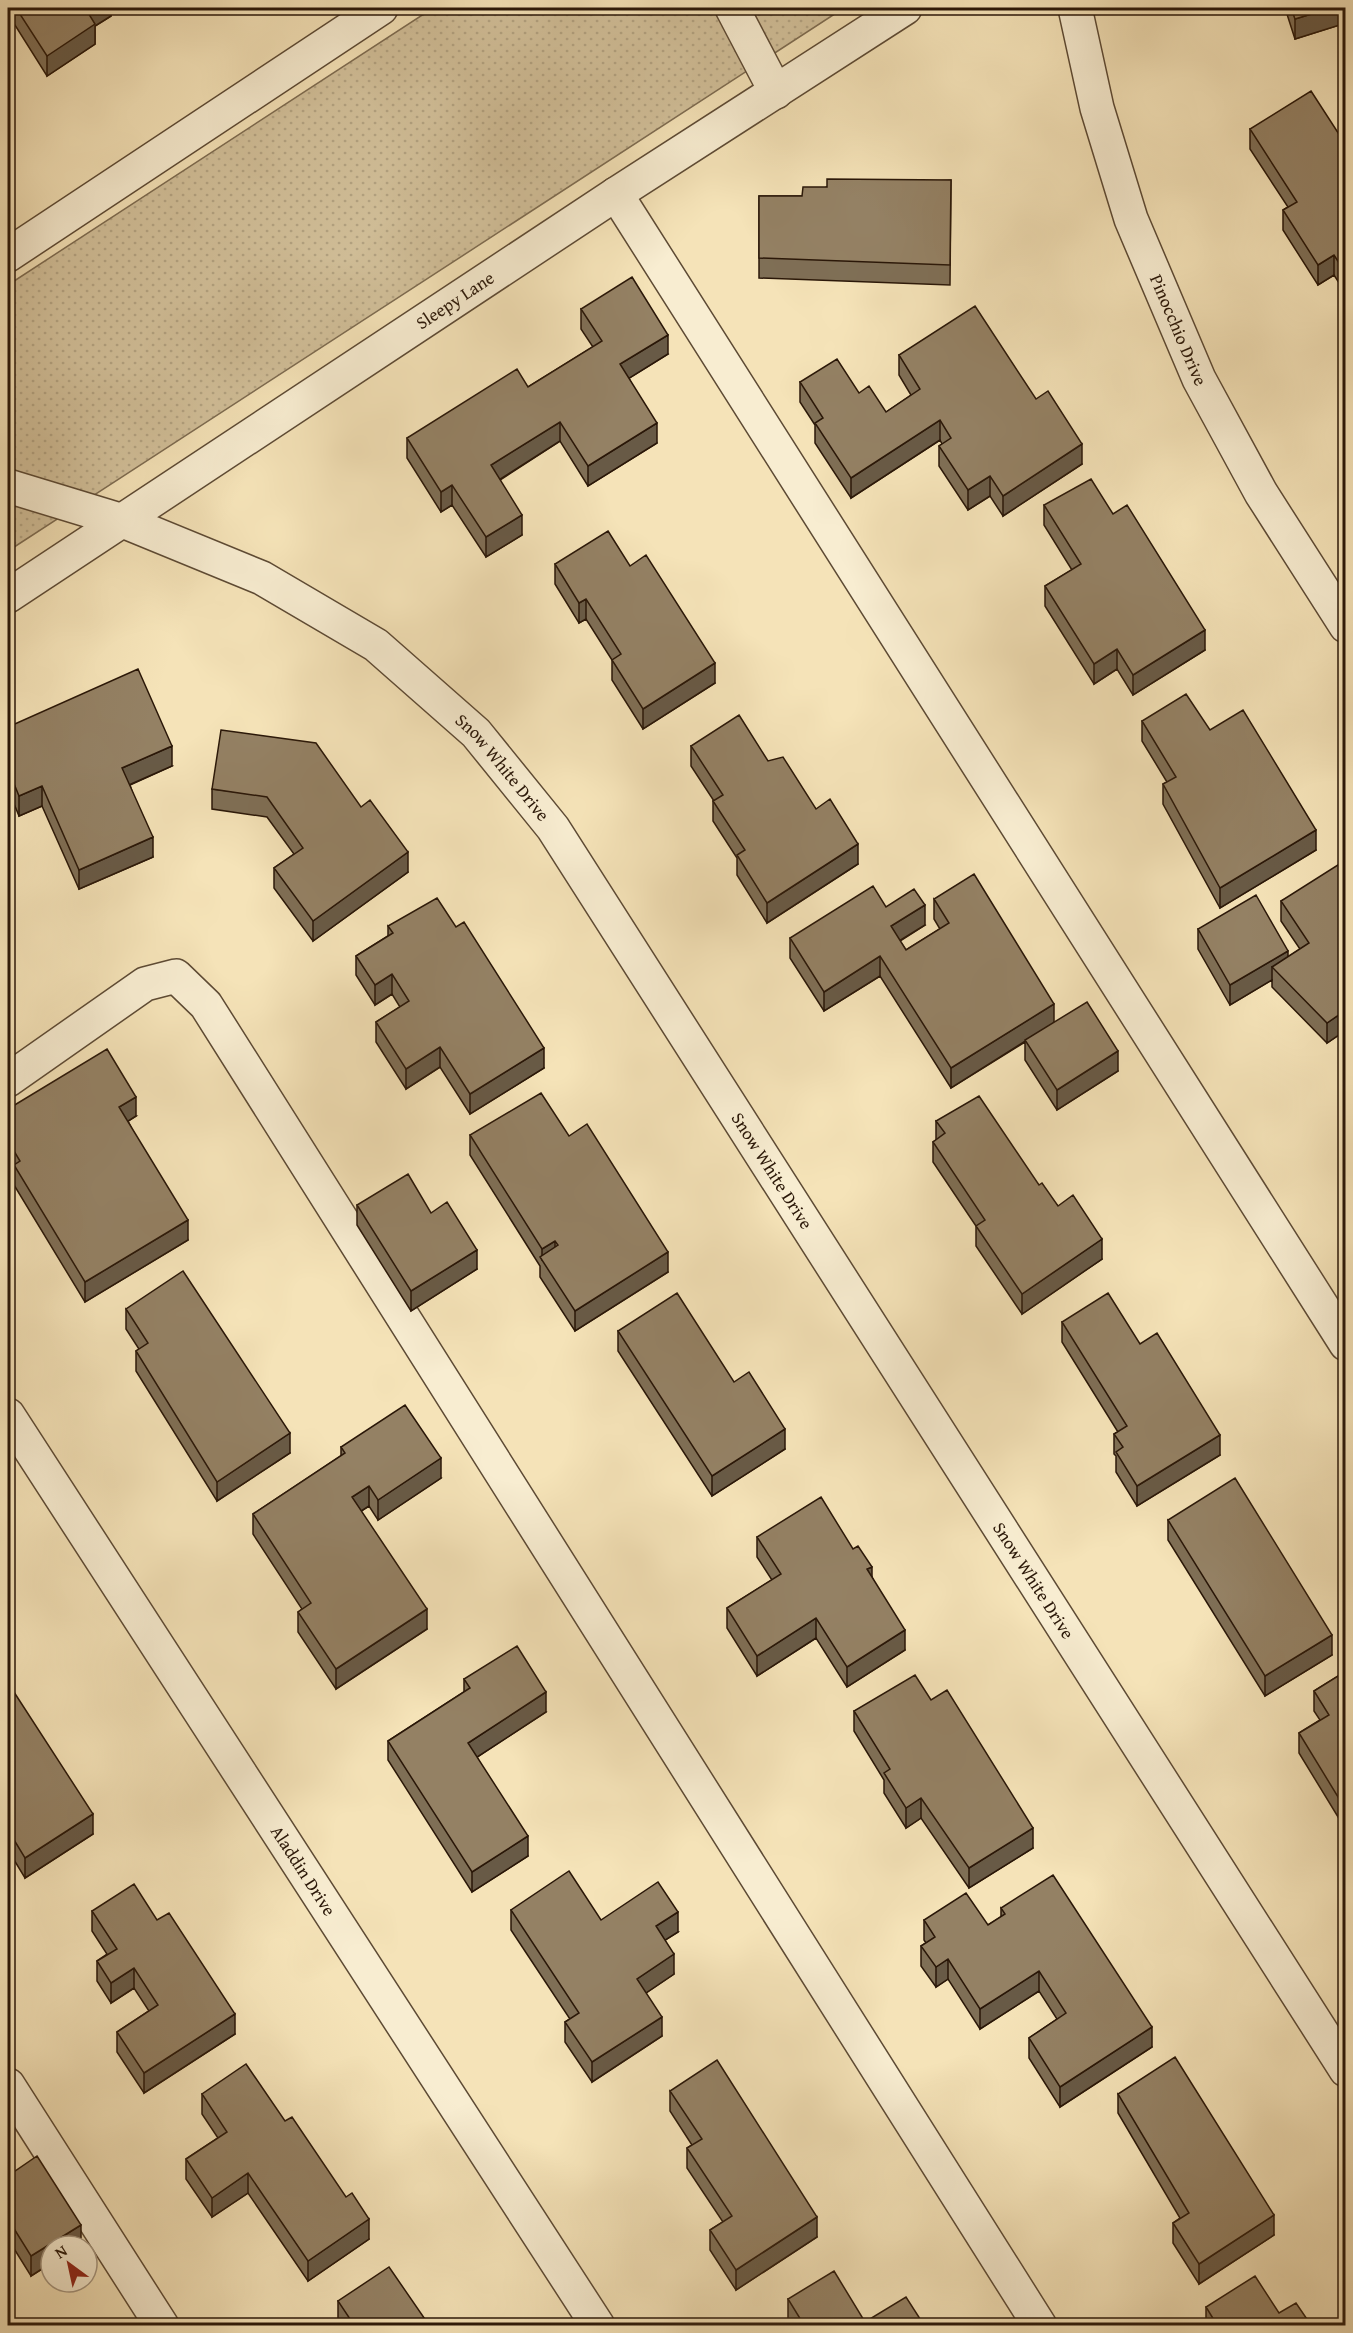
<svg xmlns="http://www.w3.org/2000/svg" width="1353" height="2333" viewBox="0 0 1353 2333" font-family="'Gentium Book Plus',serif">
  <defs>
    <pattern id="grass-dots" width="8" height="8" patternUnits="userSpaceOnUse" patternTransform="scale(1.5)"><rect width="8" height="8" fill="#d2c09a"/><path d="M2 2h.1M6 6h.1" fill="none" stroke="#b4a483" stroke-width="1.8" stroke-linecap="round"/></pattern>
  </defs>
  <rect width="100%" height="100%" fill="#f5e3b8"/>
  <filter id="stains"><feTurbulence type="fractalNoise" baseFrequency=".00333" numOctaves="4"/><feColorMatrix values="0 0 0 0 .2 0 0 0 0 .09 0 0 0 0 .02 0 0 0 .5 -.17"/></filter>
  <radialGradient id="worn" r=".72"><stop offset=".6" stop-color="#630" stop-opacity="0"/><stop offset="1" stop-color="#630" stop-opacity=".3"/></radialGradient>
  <path fill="url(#grass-dots)" stroke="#7e6c51" stroke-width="1.5" d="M433,8H844L8,551V285Z"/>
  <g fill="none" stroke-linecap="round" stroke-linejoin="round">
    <g stroke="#5d4a34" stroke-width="36">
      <g id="minor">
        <path d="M732,8L776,92"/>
        <path id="s1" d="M1075,8L1097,108L1131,219L1199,379L1261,493L1346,626"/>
        <path d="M616,194L1346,1344"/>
        <path d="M8,255L381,8"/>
        <path id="s2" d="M8,486L123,521L262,578L376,645L476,733L553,828L1346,2070"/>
        <path id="s3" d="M8,596L616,194L905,8"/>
        <path d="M8,1080L145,984L176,976L206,1005L1040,2326"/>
        <path id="s4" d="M8,1415L598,2326"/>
        <path d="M8,2085L162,2326"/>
      </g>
    </g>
    <use href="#minor" stroke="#f8edd1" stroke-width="33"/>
  </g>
  <path fill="#7f6f56" stroke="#2a1708" stroke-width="1.5" d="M8,8H111V16L95,26V44L47,76L8,14Z
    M1285,8H1346V23L1295,39Z
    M1250,129L1346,145L1343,289L1334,275L1318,285L1283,230V210L1288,207L1250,149Z
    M951,180L950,285L759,278V196H802L827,187Z
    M1346,308V352L1343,348V332L1342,330V310Z
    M581,309L668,354L629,378L657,443L588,486L560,441L500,480L522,535L486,557L452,505L441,512L407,458V438L528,387L593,347L581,329Z
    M899,355L1036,399L1082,464L1003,516L990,496L968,510L939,466V446L942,444L940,440L851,498L815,443V425L800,402V382L859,393L886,412L911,395L899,375Z
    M1044,505L1113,514L1205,650L1133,695L1117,669L1094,684L1045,606V586L1072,570L1044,525Z
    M555,564L630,566L715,683L643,729L612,680V660L586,619L579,623L555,584Z
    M1142,721L1210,730L1316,850L1220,908L1163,804V784L1167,782L1142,741Z
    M8,727L172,766L130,785L153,857L79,889L42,806L19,816L8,789Z
    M691,746L768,761L816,809L858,864L767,923L737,875V858L713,821V801H714L691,766Z
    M212,789L361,807L408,872L313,941L274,888V868L294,854L267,817L212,809Z
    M1346,869V1030L1327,1043L1272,987V980L1230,1005L1198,949V929L1288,957L1300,949L1281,921V901Z
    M934,899L1054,1022L1118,1071L1057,1110L1025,1060V1042L951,1088L880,976L824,1011L790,958V938L886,907L925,925L900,941L906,950L940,929L934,919Z
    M388,926L544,1068L470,1114L440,1067L406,1089L376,1042V1022L400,1007L392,994L375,1005L356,975V956L388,936Z
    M8,1109L136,1116L128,1121L188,1240L85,1302L14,1185V1171L8,1161Z
    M936,1121L1039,1185L1058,1206L1102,1259L1022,1314L976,1246V1226L933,1162V1142L936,1140Z
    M470,1135L569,1136L668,1272L575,1331L540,1277V1266L470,1155Z
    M357,1205L431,1213L477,1269L411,1311L357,1225Z
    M126,1309L290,1453L217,1501L136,1371V1351L139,1349L126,1329Z
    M1062,1322L1140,1344L1220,1455L1137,1506L1116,1472V1456L1114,1454V1434L1118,1432L1062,1342Z
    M618,1331L734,1382L785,1449L712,1496L618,1351Z
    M341,1447L441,1478L378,1520L369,1506L361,1511L427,1629L336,1689L298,1632V1612L302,1609L253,1534V1514L341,1456Z
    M1168,1520L1332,1655L1265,1696L1168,1540Z
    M757,1537L853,1549L872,1577L905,1650L847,1687L816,1638L757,1676L727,1628V1608L772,1580L757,1557Z
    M1346,1671V1830L1299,1753V1733L1320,1720L1314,1711V1691Z
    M464,1679L546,1712L477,1757L528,1856L472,1892L388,1760V1741L464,1692Z
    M8,1692L93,1834L25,1878L8,1850Z
    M931,1700L1033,1848L969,1888L921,1818L906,1828L884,1793V1780L854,1731V1711Z
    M1001,1908L1152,2047L1060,2107L1029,2058V2038L1057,2019L1039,1991L980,2029L948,1979L936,1987L921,1966V1946L926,1943L924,1940V1920L988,1925L1001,1917Z
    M511,1910L601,1920L678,1932L665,1940L674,1974L646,1993L662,2036L592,2082L565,2042V2022L570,2019L511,1930Z
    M92,1911L157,1920L235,2034L144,2093L117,2052V2032L149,2011L134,1988L111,2003L97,1981V1961L107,1954L92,1931Z
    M670,2091L817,2237L736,2290L710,2250V2230L723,2222L687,2168V2148L692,2145L670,2111Z
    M202,2094L285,2121L369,2239L308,2281L248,2193L212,2217L186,2179V2159L218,2138L202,2114Z
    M1118,2094L1274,2235L1199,2284L1173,2243V2223L1180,2218L1118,2113Z
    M8,2176L81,2245L31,2276L8,2239Z
    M788,2299L865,2322L924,2325H792L788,2319Z
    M338,2301L429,2325H341L338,2321Z
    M1206,2307L1279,2313L1311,2325H1206Z"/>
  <path fill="#685a46" stroke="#2a1708" stroke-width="1.5" d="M93,8H111V16L95,26V44L47,76V56L87,11Z
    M1331,8H1346V23L1295,39V19Z
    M1334,255V275L1318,285V265Z
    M1346,268V287L1343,289V269Z
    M668,335V354L620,384V364Z
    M940,420V440L851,498V478Z
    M560,422V441L491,485V465Z
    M657,423V443L588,486V466Z
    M1082,444V464L1003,516V496Z
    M990,476V496L968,510V490Z
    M452,485V505L441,512V492Z
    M522,515V535L486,557V537Z
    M586,599V619L579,623V603Z
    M1205,630V650L1133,695V675Z
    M1117,649V669L1094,684V664Z
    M715,663V683L643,729V709Z
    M172,746V766L122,788V768Z
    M42,786V806L19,816V796Z
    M1316,830V850L1220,908V888Z
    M153,837V857L79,889V870Z
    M858,844V864L767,923V903Z
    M408,852V872L313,941V921Z
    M925,905V925L891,946V926Z
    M1288,951V971L1272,967V980L1230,1005V985Z
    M880,956V976L824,1011V992Z
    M392,974V994L375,1005V985Z
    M1054,1004V1023L951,1088V1068Z
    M1346,1010V1030L1327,1043V1023Z
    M440,1047V1067L406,1089V1069Z
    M544,1048V1068L470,1114V1094Z
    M1118,1051V1071L1057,1110V1090Z
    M136,1097V1116L119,1127V1107Z
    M188,1220V1240L85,1302V1282Z
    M1102,1239V1259L1022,1314V1294Z
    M555,1241V1261L542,1260V1249Z
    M477,1250V1269L411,1311V1291Z
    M668,1252V1272L575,1331V1311Z
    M785,1429V1449L712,1496V1476Z
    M290,1433V1453L217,1501V1482Z
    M1220,1435V1455L1137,1506V1486Z
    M441,1458V1478L378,1520V1500Z
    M369,1486V1506L352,1517V1497Z
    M872,1567V1587L867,1569Z
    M427,1609V1629L336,1689V1669Z
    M816,1618V1638L757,1676V1656Z
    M905,1630V1650L847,1687V1667Z
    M1332,1635V1655L1265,1696V1676Z
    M546,1692V1712L468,1763V1743Z
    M921,1798V1818L906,1828V1808Z
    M93,1814V1834L25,1878V1858Z
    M1033,1828V1848L969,1888V1868Z
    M528,1836V1856L472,1892V1872Z
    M678,1912V1932L656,1946V1926Z
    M674,1954V1974L637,1999V1979Z
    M948,1959V1979L936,1987V1967Z
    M134,1968V1988L111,2003V1983Z
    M1039,1971V1991L980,2029V2009Z
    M235,2014V2034L144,2093V2073Z
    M662,2017V2036L592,2082V2062Z
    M1152,2027V2047L1060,2107V2087Z
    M248,2173V2193L212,2217V2198Z
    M1274,2215V2235L1199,2284V2264Z
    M817,2217V2237L736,2290V2270Z
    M369,2219V2239L308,2281V2261Z
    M81,2225V2245L79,2246H51V2263L31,2276V2256Z"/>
  <path fill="#948164" stroke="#2a1708" stroke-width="1.5" d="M16,8H93L87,11L95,24L47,56Z
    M1291,8H1331L1295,19Z
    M1311,91L1346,145V268L1343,269L1334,255L1318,265L1283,210L1297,202L1250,129Z
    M827,179L951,180L950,265L759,258V196H802L803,187H827Z
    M632,277L668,335L620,364L657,423L588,466L560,422L491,465L522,515L486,537L452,485L441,492L407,438L517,369L528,387L602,341L581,309Z
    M975,306L1036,399L1048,391L1082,444L1003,496L990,476L968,490L939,446L951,438L940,420L851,478L815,423L823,418L800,382L837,359L859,393L869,386L886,412L920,389L899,355Z
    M1346,308V316L1342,310Z
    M1091,479L1113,514L1127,505L1205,630L1133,675L1117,649L1094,664L1045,586L1081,564L1044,505Z
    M608,531L630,566L646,555L715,663L643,709L612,660L621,654L586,599L579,603L555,564Z
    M138,669L172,746L122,768L153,837L79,870L42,786L19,796L8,769V727Z
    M1186,694L1210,730L1243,710L1316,830L1220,888L1163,784L1176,777L1142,721Z
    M739,715L768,761L783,757L816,809L830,799L858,844L767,903L737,855L745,850L713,801L723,795L691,746Z
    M221,730L316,743L361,807L370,800L408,852L313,921L274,868L303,848L267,797L212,789Z
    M1341,863L1346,869V1010L1327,1023L1272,967L1309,943L1281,901Z
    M974,874L1054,1004L951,1068L880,956L824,992L790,938L873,886L886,907L914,889L925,905L891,926L906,950L949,923L934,899Z
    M1256,895L1288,951L1230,985L1198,929Z
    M437,898L456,927L464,922L544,1048L470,1094L440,1047L406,1069L376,1022L409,1001L392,974L375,985L356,956L393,933L388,926Z
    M1087,1002L1118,1051L1057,1090L1025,1040Z
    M107,1049L136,1097L119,1107L188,1220L85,1282L14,1165L20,1161L8,1141V1109Z
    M541,1093L569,1136L587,1124L668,1252L575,1311L540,1257L558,1245L555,1241L542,1249L470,1135Z
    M979,1096L1039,1185L1042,1183L1058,1206L1073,1195L1102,1239L1022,1294L976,1226L985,1220L933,1142L945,1133L936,1121Z
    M408,1174L431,1213L447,1202L477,1250L411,1291L357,1205Z
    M183,1271L290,1433L217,1482L136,1351L148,1343L126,1309Z
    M677,1293L734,1382L749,1372L785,1429L712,1476L618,1331Z
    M1108,1293L1140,1344L1157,1333L1220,1435L1137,1486L1116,1452L1123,1447L1114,1434L1127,1426L1062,1322Z
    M405,1405L441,1458L378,1500L369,1486L352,1497L427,1609L336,1669L298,1612L311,1603L253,1514L345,1453L341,1447Z
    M1235,1478L1332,1635L1265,1676L1168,1520Z
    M821,1497L853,1549L858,1546L872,1567L867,1569L905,1630L847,1667L816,1618L757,1656L727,1608L781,1574L757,1537Z
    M517,1646L546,1692L468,1743L528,1836L472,1872L388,1741L470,1688L464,1679Z
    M1346,1671V1810L1299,1733L1329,1715L1314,1691Z
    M915,1675L931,1700L947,1690L1033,1828L969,1868L921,1798L906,1808L884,1773L890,1769L854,1711Z
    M12,1689L93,1814L25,1858L8,1830V1692Z
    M569,1871L601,1920L658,1882L678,1912L656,1926L674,1954L637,1979L662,2017L592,2062L565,2022L579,2013L511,1910Z
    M1053,1875L1152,2027L1060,2087L1029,2038L1066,2013L1039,1971L980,2009L948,1959L936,1967L921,1946L935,1937L924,1920L966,1893L988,1925L1005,1914L1001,1908Z
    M134,1884L157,1920L169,1913L235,2014L144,2073L117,2032L158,2005L134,1968L111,1983L97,1961L117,1949L92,1911Z
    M1175,2057L1274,2215L1199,2264L1173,2223L1189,2213L1118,2094Z
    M717,2060L817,2217L736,2270L710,2230L732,2216L687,2148L702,2139L670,2091Z
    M246,2064L285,2121L292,2117L346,2197L352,2193L369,2219L308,2261L248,2173L212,2198L186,2159L227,2132L202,2094Z
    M37,2156L81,2225L31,2256L8,2219V2176Z
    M389,2267L429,2325H354L338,2301Z
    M834,2271L865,2322L906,2297L924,2325H804L788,2299Z
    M1255,2276L1279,2313L1296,2303L1311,2325H1217L1206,2307Z"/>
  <g text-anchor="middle" stroke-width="5" stroke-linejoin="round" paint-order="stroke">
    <g font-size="18" fill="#2a1708" stroke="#f8edd1">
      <text dy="6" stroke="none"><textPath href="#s3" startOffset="536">Sleepy Lane</textPath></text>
      <text dy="6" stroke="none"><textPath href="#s1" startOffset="339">Pinocchio Drive</textPath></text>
      <text dy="6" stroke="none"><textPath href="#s2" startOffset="579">Snow White Drive</textPath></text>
      <text dy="6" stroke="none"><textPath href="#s2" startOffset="1065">Snow White Drive</textPath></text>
      <text dy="6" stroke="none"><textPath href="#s2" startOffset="1551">Snow White Drive</textPath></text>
      <text dy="6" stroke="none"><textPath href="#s4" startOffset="543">Aladdin Drive</textPath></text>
    </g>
  </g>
  <rect width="1353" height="2333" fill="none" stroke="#f5e3b8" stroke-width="30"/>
  <rect x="9" y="9" width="1335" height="2315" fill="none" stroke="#2a1708" stroke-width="3"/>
  <rect x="15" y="15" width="1323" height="2303" fill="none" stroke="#2a1708" stroke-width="1.5"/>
  <g transform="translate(69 2264) rotate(327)"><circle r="28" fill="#f8edd1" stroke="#a69781" stroke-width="1.5"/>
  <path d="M0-4.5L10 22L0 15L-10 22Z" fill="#8f2418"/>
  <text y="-9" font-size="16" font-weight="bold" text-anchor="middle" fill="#2a1708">N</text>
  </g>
  <rect width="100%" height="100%" filter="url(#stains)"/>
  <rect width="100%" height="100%" fill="url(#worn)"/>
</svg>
